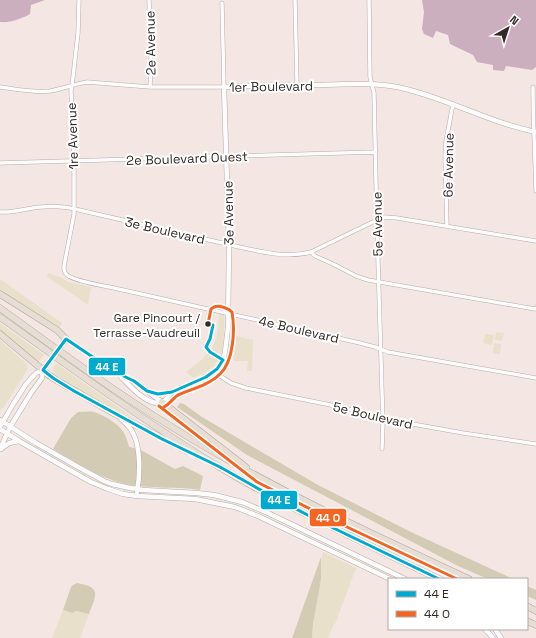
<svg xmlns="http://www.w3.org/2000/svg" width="536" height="638" viewBox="0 0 536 638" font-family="'Space Grotesk',sans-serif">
  <rect width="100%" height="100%" fill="#f4e7e3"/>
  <path fill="#e8e0ca" d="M49,273L60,277L68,282L91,287L88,305L46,276Z
    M0,279L62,323L60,327L0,291Z
    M219,314L224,315C224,334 226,357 210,369C205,373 199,375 193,378L186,372C195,365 205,358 212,348C218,339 218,325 219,314Z
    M0,323L44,355L38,362L0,331Z
    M496,332L504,333L502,341L495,340Z
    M485,334L494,335L492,345L483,343Z
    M236,336L253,340L252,371H247L248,361H234Z
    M0,340L27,364L28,367L27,370L4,407L0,410Z
    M494,343L501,344L500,354L493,353Z
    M56,363L149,429L118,412L52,373Z
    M323,552L356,568L335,624H334L328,638H312C313,619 317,600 320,581C322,571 320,561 323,552Z
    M63,610L67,612L76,611L89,614L80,638H52Z"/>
  <path fill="#d4cbb4" d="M180,403L184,404L202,417L318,485L413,533L513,579H488L458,566L247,455L177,407Z
    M78,412C83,412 89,411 94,412C104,415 121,425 125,435C127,439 128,443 129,447L139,449L175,469L183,466L203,476L200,490C175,486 150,489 125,484C99,478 76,462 53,449L71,418Z
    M321,557V579L313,624L312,638H292Z
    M77,583C102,587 96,595 89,614L76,611L72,613L63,610L71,587L73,585Z
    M527,586L536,590V600L527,596Z"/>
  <path fill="#cbafbf" d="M0,0H45L31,5L30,14C20,19 11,23 0,22Z
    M422,0H536V67L532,70L506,66L504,71L493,70V65L477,62L473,55L450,44L448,35L436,31L433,38L424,34L422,29L424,12Z"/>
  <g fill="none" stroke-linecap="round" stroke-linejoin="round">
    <g stroke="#b6aca9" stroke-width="4.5">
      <path id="minor" d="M79,0L78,33L73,77L71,91L74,161V214L64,266C64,270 64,272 67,275C74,281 104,286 114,288L360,343L375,347L388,352L536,378
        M149,0L151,63L150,87
        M295,0L297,85
        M369,0L370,77L374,93L377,228L383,424L382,449
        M0,87C16,89 33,93 50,91C63,89 74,84 87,82L150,87H224L222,3
        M533,87C533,121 535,156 536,191
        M0,163L375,152
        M0,212C14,213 27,208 41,207C54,206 67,207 79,210L235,246C259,251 286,259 311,252L377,220L384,217L397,218L536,241
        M447,226L445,157L446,141L453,104
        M311,252L315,256L333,264L356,276L368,280L535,309L536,308
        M214,372L231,383L246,388L326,404L407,423L463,433L536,444"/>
    </g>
    <g stroke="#b6aca9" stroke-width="5.5">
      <path id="tertiary" d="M121,377C130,386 149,408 163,402C167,400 169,395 172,392
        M147,391L158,394L172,392L206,377L217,369L223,360L225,352L228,328L229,245L224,87C255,85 287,85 318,85C347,84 377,82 406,89C450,100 491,123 536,132
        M121,419C126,423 130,427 133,433C141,449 140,475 137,492
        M0,420L36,443L80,468L104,481L112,484L130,488L143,490L196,493L214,495L242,502L268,513L405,579
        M0,427L12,406L26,384L36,373L43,370L66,339L115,372L134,381L162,402
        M0,429L19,441L75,473L91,482L108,489L123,494L137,496L195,499L235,507L258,516L390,579
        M0,449L10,427L31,393L42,378L43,370
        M1,449L9,443L19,441
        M485,629L493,638
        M495,629L501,638"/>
    </g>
    <g stroke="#b4a597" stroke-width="7">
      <path id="trunk" d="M0,294L57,330L66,339
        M0,308L51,345
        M0,317L46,350
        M0,334L50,376L56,380L115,414L187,451
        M68,357C119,394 172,429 228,460C306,504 388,541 469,579
        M64,363C120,403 176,442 236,477C302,514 371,546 439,579
        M162,402L246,467
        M527,606L536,611
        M527,621L536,625"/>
    </g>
    <use href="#minor" stroke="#fdfbfb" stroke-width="3.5"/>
    <use href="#tertiary" stroke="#fdfbfb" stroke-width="4.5"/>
    <use href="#trunk" stroke="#e6ded4" stroke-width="6"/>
    <g stroke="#b4a597" stroke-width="7" stroke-linecap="butt">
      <path id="trunk-bridge" d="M51,345L68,357
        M46,350L64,363"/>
    </g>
    <use href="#trunk-bridge" stroke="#e6ded4" stroke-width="6"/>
    <g stroke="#fff" stroke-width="6">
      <path id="bus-1" d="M213,325L210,339L206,347L210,352L223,360L217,369L206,377L172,392L158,394L147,391L134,381L115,372L66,339L43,370L53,378L74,391L162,439L220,467L273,497L323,523L439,579"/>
    </g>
    <g stroke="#fff" stroke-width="6">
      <path id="bus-2" d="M159,406L257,482L328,518L457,579
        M164,407C170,404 173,398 178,395C192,389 209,385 220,374C234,361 235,329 232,312C228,308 219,305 214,307L211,309L208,324"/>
    </g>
    <use href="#bus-1" stroke="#00a9ce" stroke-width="3"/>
    <use href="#bus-2" stroke="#f26522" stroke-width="3"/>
  </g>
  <circle fill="#332a27" stroke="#fff" stroke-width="1.5" cx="208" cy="324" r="3.5"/>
  <g text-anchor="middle" stroke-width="4" stroke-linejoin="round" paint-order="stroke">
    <g font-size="12" fill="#332a27" stroke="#fff" text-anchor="end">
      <text x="200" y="322">Gare Pincourt /<tspan x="200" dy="15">Terrasse-Vaudreuil</tspan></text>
    </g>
    <g font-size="13" fill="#332a27" stroke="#fff">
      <text transform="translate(150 43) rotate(-91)" y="5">2e Avenue</text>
      <text transform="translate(271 86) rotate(-1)" y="5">1er Boulevard</text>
      <text transform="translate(72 136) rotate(-92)" y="5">1re Avenue</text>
      <text transform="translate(187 158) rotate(-2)" y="5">2e Boulevard Ouest</text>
      <text transform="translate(448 165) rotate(-89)" y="5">6e Avenue</text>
      <text transform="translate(228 213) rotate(-91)" y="5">3e Avenue</text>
      <text transform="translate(377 224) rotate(-91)" y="5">5e Avenue</text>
      <text transform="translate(165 230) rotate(13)" y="5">3e Boulevard</text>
      <text transform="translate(299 329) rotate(13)" y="5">4e Boulevard</text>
      <text transform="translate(373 415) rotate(13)" y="5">5e Boulevard</text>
    </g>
  </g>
  <g stroke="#fff" stroke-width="1.5">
    <rect x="88" y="357" width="38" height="19" rx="4" fill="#00a9ce"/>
    <rect x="260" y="490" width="38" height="20" rx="4" fill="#00a9ce"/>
    <rect x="309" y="508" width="38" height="19" rx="4" fill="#f26522"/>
  </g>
  <g font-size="11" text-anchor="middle" font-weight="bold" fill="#fff">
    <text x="107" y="371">44 E</text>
    <text x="279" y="504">44 E</text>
    <text x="328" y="522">44 O</text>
  </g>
  <rect x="388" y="578" width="140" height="52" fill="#ffffff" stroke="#adaaa9"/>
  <rect x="396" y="591" width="20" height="6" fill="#00a9ce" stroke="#adaaa9"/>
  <text x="424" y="598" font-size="12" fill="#332a27">44 E</text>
  <rect x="396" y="611" width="20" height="6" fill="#f26522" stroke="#adaaa9"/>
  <text x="424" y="618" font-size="12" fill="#332a27">44 O</text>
  <g transform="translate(508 28) rotate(39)" stroke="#ffffff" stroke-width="3" paint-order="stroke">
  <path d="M0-3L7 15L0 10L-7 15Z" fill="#332a27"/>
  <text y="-6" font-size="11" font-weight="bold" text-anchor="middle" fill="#332a27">N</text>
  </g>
</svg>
